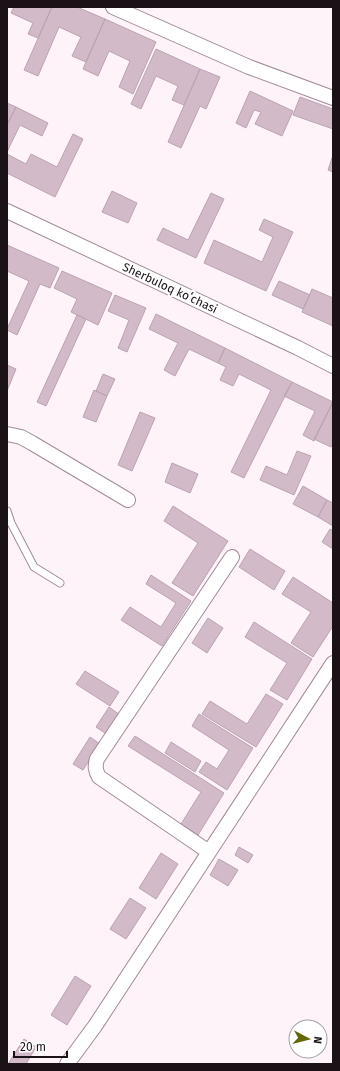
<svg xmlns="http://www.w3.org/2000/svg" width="340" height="1071" viewBox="0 0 340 1071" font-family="'Fira Sans',sans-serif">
  <rect width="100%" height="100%" fill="#fdf3f9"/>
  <path fill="#d2bac9" stroke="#bba3b2" d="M14,7H52L38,38L28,34L33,23L11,13Z
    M52,7H77L105,19L86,62L72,56L81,37L59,27L38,76L24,70Z
    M105,19L156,42L133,94L119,87L130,61L109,51L98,76L83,69Z
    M156,49L200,69L184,105L172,100L178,86L156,76L141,109L131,104Z
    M200,69L220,77L206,109L200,106L181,148L168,142Z
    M250,91L293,111L282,136L255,124L261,112L254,110L246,128L236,123Z
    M300,97L333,109V129L293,115Z
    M7,103L16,107L7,125Z
    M16,107L48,123L42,136L20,125L7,152V125Z
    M73,134L83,139L55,197L7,173V154L26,164L31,154L57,167Z
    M333,155V172L328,170Z
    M112,191L137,203L128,223L102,212Z
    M211,193L224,199L196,258L157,240L163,228L188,240Z
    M264,219L293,232L266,291L204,263L214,240L262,262L273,237L259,230Z
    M7,245L59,268L50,288L40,284L17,335L7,330V329L29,281L7,271Z
    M62,271L112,293L98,325L71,312L77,299L54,288Z
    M279,281L310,295L303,309L272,295Z
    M312,289L333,298V326L302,312Z
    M115,295L146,308L127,352L118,348L129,320L108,311Z
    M156,314L225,348L218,363L189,349L175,376L164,370L178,343L149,329Z
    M77,315L86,319L46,406L37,402Z
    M225,348L292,382L244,478L231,472L271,390L239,374L233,386L220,380L226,367L218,363Z
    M7,365L16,369L7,391Z
    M103,374L115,379L107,396L96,391Z
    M292,382L333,402L314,441L303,435L315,411L284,396Z
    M94,390L107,396L96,422L83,417Z
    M333,402V444L331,447L314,439Z
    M140,412L155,418L132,471L118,465Z
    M297,451L311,456L294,495L260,480L266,466L287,475Z
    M172,463L198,474L190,493L165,482Z
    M303,486L327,500L318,517L293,504Z
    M327,500L333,503V526L318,517Z
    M173,506L228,541L193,596L172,583L198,543L164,521Z
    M330,529L333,531V549L322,542Z
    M250,549L285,571L274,590L239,567Z
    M151,575L191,601L162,646L121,620L130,607L161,627L176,603L146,584Z
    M293,577L333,603V626L313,657L291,643L311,612L282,594Z
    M208,618L223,628L207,653L192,643Z
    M254,622L312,659L287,700L270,690L287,663L245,637Z
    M85,671L119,692L110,706L76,684Z
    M266,694L283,704L256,747L202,714L210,701L247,724Z
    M109,707L120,715L108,735L96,727Z
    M199,714L253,748L227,790L199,772L206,762L217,769L229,750L192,726Z
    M135,736L224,793L198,835L181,824L201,792L128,746Z
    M90,737L100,744L83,770L73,764Z
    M171,742L201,761L195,772L165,753Z
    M239,847L253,855L248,863L235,855Z
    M161,853L178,864L156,899L139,888Z
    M219,859L238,870L228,886L210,875Z
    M130,898L146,908L126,939L110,929Z
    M75,976L91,986L67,1025L51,1015Z
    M24,1039L36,1047L26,1064H8Z"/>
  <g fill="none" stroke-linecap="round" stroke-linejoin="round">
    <g stroke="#a18a99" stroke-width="9">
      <path id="lane" d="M7,511L11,523L34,567L60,583"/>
    </g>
    <g stroke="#a18a99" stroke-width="16">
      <path id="street" d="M113,7L249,67L333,98
        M7,211L298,348L333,366
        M7,434L21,437L32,443L128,500
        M209,852L99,777C95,770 95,766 97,759L232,557
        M67,1064L95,1026L333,663"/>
    </g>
    <use href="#lane" stroke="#fff" stroke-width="7"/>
    <use href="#street" stroke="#fff" stroke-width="14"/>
  </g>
  <g text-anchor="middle" stroke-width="4" stroke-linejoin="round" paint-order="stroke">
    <g font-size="12" fill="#1a1217" stroke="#fff">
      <text transform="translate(170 288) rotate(25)" y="4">Sherbuloq koʻchasi</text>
    </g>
  </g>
  <rect width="340" height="1071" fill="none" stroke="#1a1217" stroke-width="16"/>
  <g transform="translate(308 1039) rotate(97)"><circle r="19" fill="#ffffff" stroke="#a3a0a2"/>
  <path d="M0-3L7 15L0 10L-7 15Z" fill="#636806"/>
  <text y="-6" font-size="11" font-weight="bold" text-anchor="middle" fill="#1a1217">N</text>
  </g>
  <path d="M14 1051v6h53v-6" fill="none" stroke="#1a1217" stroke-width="2"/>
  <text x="20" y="1051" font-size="12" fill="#1a1217" stroke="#ffffff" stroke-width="3" paint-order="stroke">20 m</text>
</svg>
